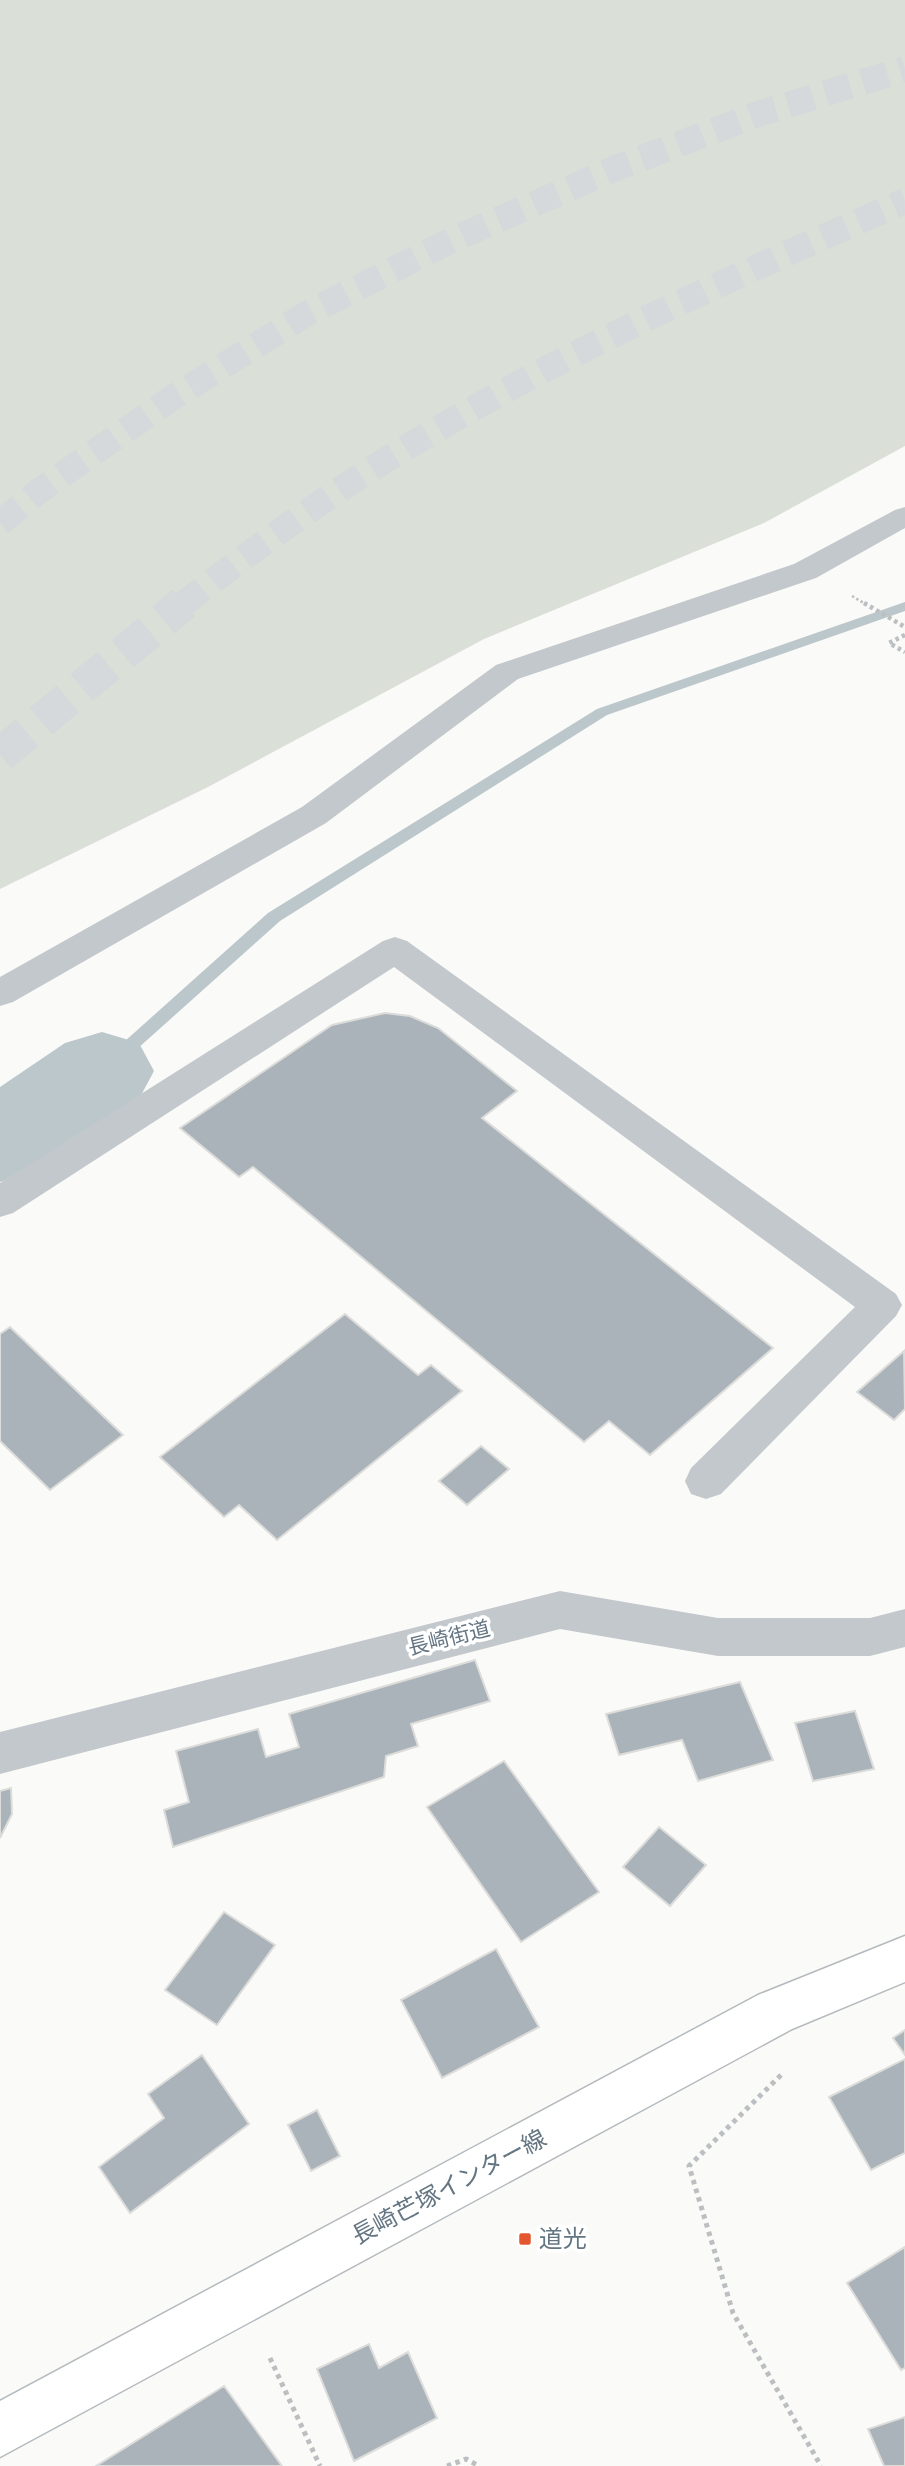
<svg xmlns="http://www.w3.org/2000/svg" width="905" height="2466" viewBox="0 0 905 2466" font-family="'Archivo Narrow','Noto Sans JP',sans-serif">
  <rect width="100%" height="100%" fill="#fafaf8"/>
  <path fill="#dadfd7" d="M0,0H905V446L764,523L484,639L208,787L0,889Z"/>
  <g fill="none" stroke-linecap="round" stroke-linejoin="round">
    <path fill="#bbc7cb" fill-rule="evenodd" d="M905,602V611L607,715L280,921L108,1075H96L94,1071L96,1067L268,913L597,709Z"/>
    <path fill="#bbc7cb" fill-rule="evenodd" d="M102,1032L139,1043L154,1071L139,1099L38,1170L0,1182V1087L65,1043Z"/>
  </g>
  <path fill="#aab3b9" stroke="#dcdcda" stroke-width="2" d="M385,1013L410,1016L438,1028L517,1091L482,1118L773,1348L650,1455L609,1421L584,1442L253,1167L239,1177L180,1128L332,1025Z
    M345,1314L418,1375L431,1365L462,1391L277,1540L239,1505L224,1517L160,1457Z
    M10,1327L123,1435L50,1490L0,1441V1334Z
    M904,1351L905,1409L894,1420L857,1392Z
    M481,1446L509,1469L467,1505L439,1481Z
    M475,1660L490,1701L411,1724L418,1746L386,1756L384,1777L173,1847L164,1810L189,1802L176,1751L258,1729L266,1757L299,1747L289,1714Z
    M740,1682L773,1760L698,1781L682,1740L619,1755L606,1714Z
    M855,1711L874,1769L813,1781L795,1723Z
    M504,1761L599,1892L521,1942L427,1807Z
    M11,1788L12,1814L0,1838V1791Z
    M659,1827L706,1865L670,1906L623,1867Z
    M224,1912L275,1945L217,2025L165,1990Z
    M496,1949L539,2027L442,2078L401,2000Z
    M905,2030V2055L893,2038Z
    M202,2055L249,2124L130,2213L99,2167L164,2118L148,2094Z
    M905,2059V2153L871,2170L829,2097Z
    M317,2110L340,2156L311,2171L288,2125Z
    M905,2247V2368L901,2370L847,2283Z
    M369,2344L379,2368L408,2352L437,2418L354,2461L317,2369Z
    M224,2386L282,2466H96Z
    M905,2417V2466H884L868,2429Z"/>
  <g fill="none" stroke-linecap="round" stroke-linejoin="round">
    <path stroke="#d5d9db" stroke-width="26" stroke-dasharray="26 13" stroke-linecap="butt" d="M0,523L39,491L172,398L308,313L452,240L616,168L758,114L905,69
      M182,605C250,552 320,500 394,455C556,355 731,278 905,201"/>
    <path stroke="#d5d9db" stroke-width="35" stroke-dasharray="35 18" stroke-linecap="butt" d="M0,755L184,603"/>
    <g stroke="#b5babe" stroke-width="3">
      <path id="major" d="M905,1936V1982L792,2029L0,2457V2401L758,1995Z"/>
    </g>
    <path stroke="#bbbfc2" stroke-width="2.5" stroke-dasharray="2.5 2.5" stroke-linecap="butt" d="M852,596L867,605"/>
    <path stroke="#bbbfc2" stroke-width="4.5" stroke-dasharray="3.5 3.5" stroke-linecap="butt" d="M864,603L905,627
      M905,635L889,643L905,652"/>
    <path stroke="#bbbfc2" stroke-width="5" stroke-dasharray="4.5 4.5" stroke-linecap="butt" d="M781,2075L689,2166L733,2313L821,2466
      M270,2358L320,2466
      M447,2466L466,2459L479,2466"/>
    <path fill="#c3c8cc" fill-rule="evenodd" d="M905,507V528L816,578L518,679L326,823L13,1002L0,1006V977L302,807L496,665L794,564L895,510Z
      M395,937L407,941L896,1294L902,1305L896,1316L721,1494L706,1499L691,1494L685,1481L691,1468L855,1307L394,967L13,1213L0,1217V1183L383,941Z
      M560,1591L718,1618H870L905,1609V1647L870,1656H718L560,1629L0,1774V1732Z"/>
    <use href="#major" fill="#fff" fill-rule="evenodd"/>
  </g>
  <rect fill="#e4572e" stroke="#fff" stroke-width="2.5" x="518" y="2232" width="14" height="14" rx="3.5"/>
  <g text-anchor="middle" stroke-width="7" stroke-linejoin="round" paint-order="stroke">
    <g font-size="21" fill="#657683" stroke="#fff">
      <text transform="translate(449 1638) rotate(-14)" y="7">長崎街道</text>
    </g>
    <g font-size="24" fill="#657683" stroke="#fff">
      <text transform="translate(449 2187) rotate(-28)" y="8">長崎芒塚インター線</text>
    </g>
    <g font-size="24" fill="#657683" stroke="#fff" text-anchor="start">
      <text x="539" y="2247">道光</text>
    </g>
  </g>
</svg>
